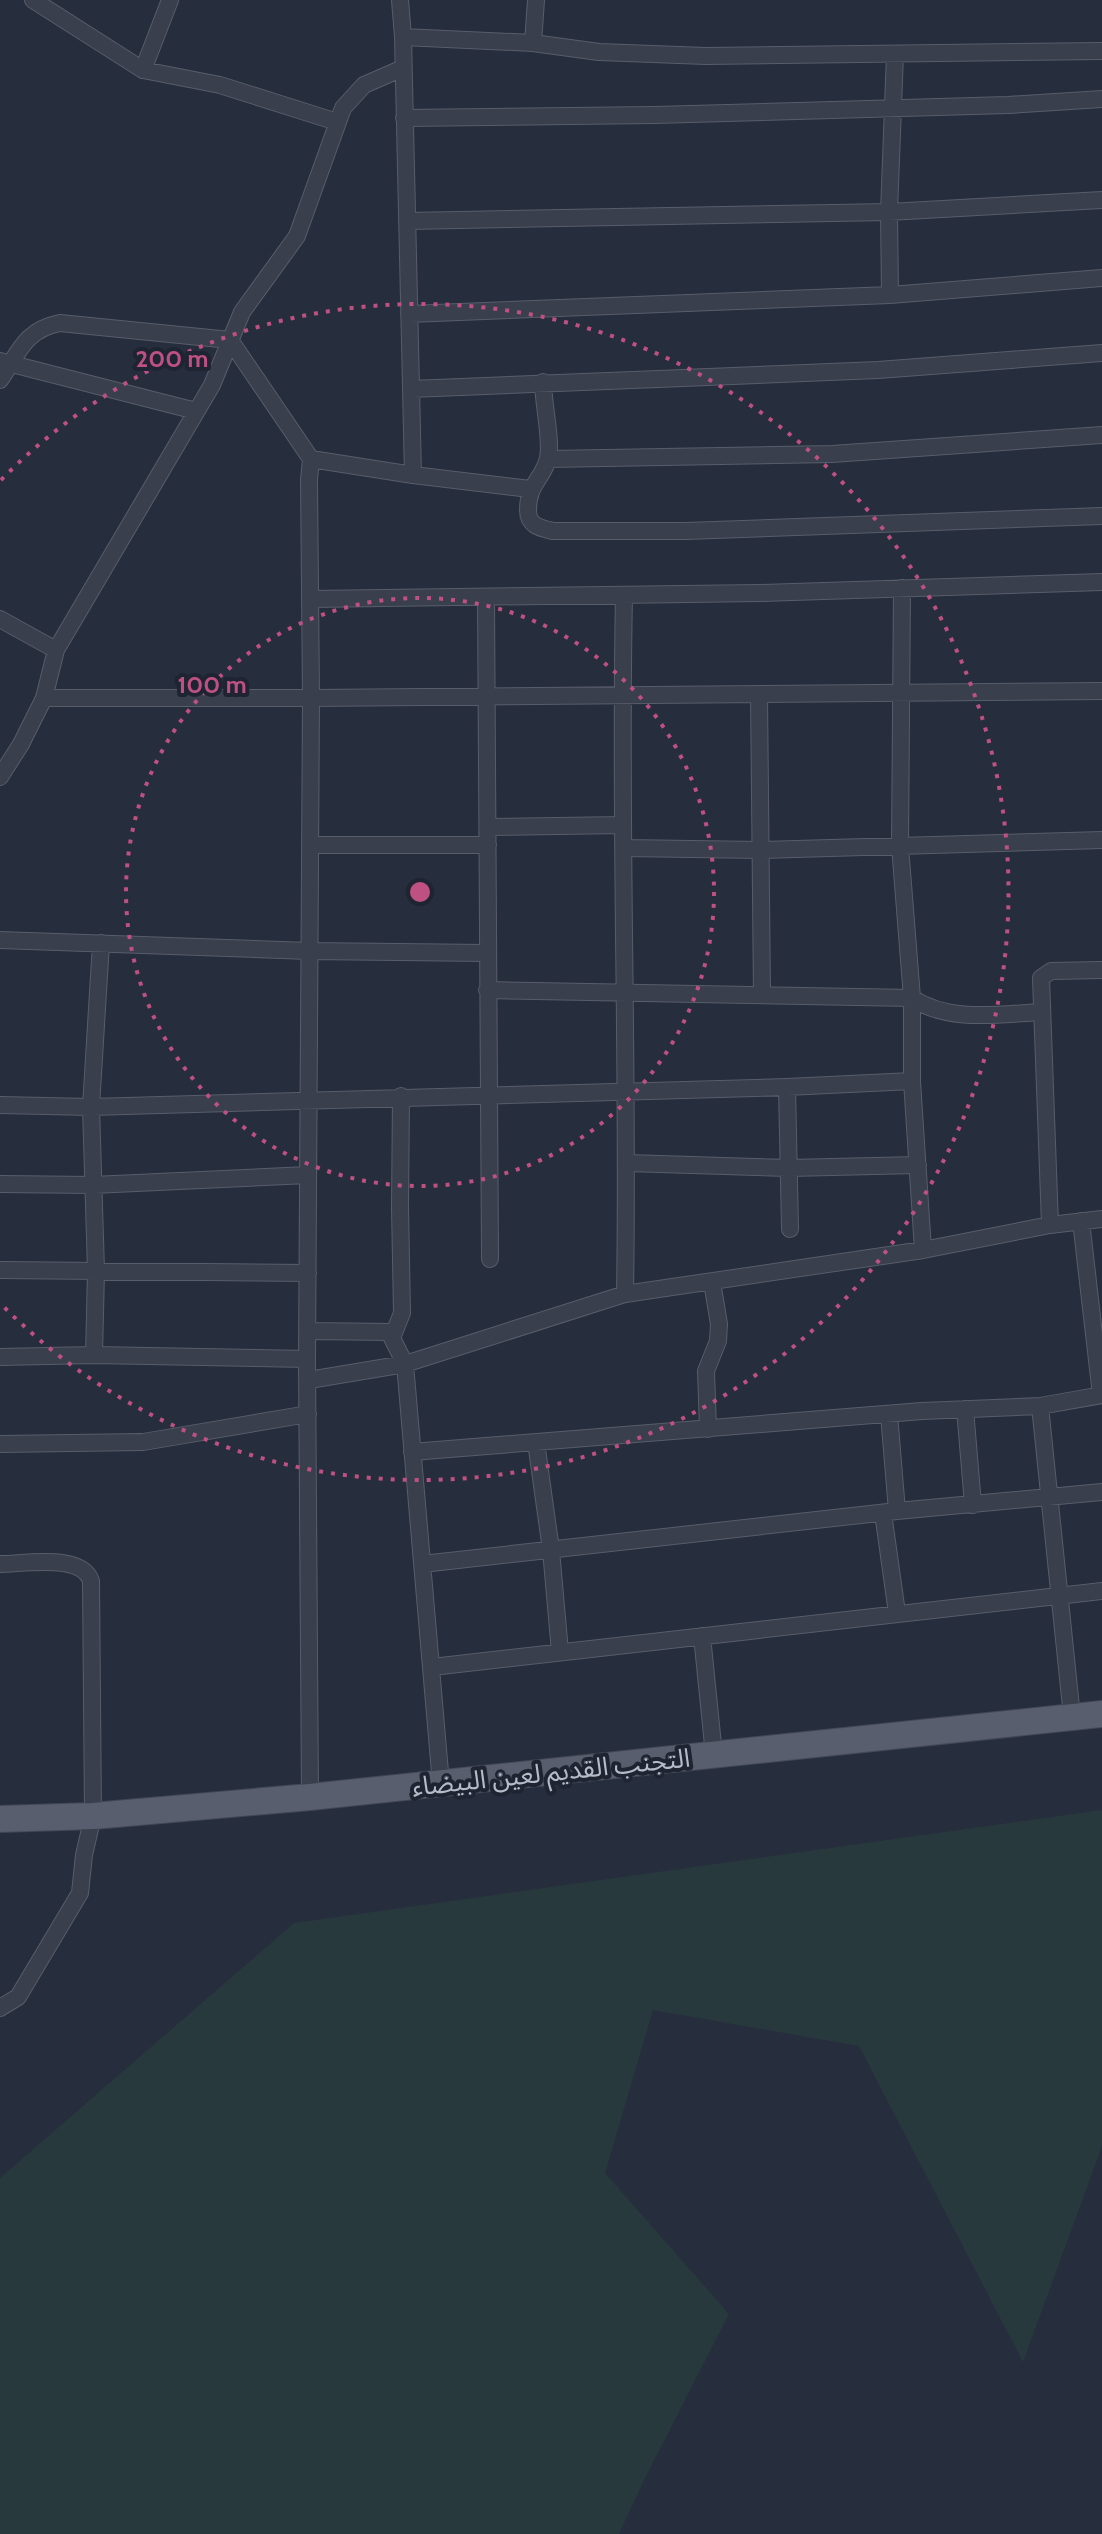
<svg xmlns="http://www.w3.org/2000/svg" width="1102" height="2534" viewBox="0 0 1102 2534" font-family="Cabin,'Noto Sans Arabic',sans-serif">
  <rect width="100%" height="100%" fill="#262d3d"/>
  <path fill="#28393e" d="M1102,1810V2146L1023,2362L859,2046L653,2010L605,2173L729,2314L643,2482L619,2534H0V2178L294,1923Z"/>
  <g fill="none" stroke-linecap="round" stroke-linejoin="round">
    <g stroke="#585d6b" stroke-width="18">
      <path id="street" d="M33,0L143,70L220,85L337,122
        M403,37L533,43L536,0
        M533,43L599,52L706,56L1102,51
        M143,70L170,0
        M404,118L654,115L1008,105L1102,99
        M407,221L889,212L1102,200
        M890,295L889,212L895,54
        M409,314L890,295L1102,278
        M0,361L196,411
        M0,380C19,353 24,330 60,323L230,340L311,459
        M543,382C543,403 552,440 548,458C544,478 528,483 528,510C528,526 540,528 553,531H686L1102,516
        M411,389L878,370L1102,353
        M548,459L832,454L1102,435
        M413,475L530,489
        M902,588L900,846L912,998V1081L923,1250
        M624,596C619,829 629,1061 625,1294
        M486,598L490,1259
        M312,599L760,593L1102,582
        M0,619L56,650
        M759,694L762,995
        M44,698L56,650L212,385L242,312L297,236L343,108L364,85L403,68
        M0,777L21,744L44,698H311L1102,691
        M488,827L623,825
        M310,845H488
        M623,848L761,850L1102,840
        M0,940L309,951L487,953
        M487,990L912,998C949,1023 999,1014 1042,1012
        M787,1087L790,1229
        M401,1096L400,1207L402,1313L392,1338L405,1364L441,1784
        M0,1105L91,1107L787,1087L912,1081
        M627,1163L789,1168L918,1165
        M0,1184L93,1185L308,1175
        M1081,1221L1101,1395
        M1050,1225L1041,978L1051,971L1102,970
        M0,1270L308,1273
        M308,1331L393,1332
        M94,1355L96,1271L91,1107L101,943
        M0,1357L94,1355L307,1359
        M309,1380L405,1364L625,1294L923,1250L1050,1225L1102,1219
        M1040,1406L1072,1717
        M965,1409L973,1505
        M889,1414L897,1511
        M708,1429L706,1371L718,1341L719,1324L712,1282
        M536,1442L551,1550L560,1652
        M0,1444L143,1442L308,1414
        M412,1452L922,1411L1040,1406L1102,1395
        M883,1513L897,1613
        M0,1564C24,1564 82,1553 91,1581L93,1816L84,1855L80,1893L18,1997L0,2008
        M422,1564L897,1511L1102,1492
        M702,1636L714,1755
        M432,1667L1102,1591
        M310,1797L307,1359L311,698L309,480L311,459L413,475L403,37L400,0"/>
    </g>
    <g stroke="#434856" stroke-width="28">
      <path id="primary" d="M0,1819L93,1816L310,1797L1102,1714"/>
    </g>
    <use href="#street" stroke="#3a3f4d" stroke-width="16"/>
    <use href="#primary" stroke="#585e6d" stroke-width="26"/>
  </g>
  <g fill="none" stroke="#be5181" stroke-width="4" stroke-dasharray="4 8">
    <circle cx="420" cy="892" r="294"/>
    <path d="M1 480A588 588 0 1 1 1 1304"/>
  </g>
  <g text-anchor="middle" stroke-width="8" stroke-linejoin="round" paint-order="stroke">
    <g font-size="26" fill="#b6bbc8" stroke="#1f2433">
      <text transform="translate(551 1772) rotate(-6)" y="9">التجنب القديم لعين البيضاء</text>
    </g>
  </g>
  <circle cx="420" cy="892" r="12" fill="#be5181" stroke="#1f2433" stroke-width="4"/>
  <g font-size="24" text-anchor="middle" font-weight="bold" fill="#be5181" stroke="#1f2433" stroke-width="8" stroke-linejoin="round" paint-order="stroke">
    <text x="172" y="367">200 m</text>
    <text x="212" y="693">100 m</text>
  </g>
</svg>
